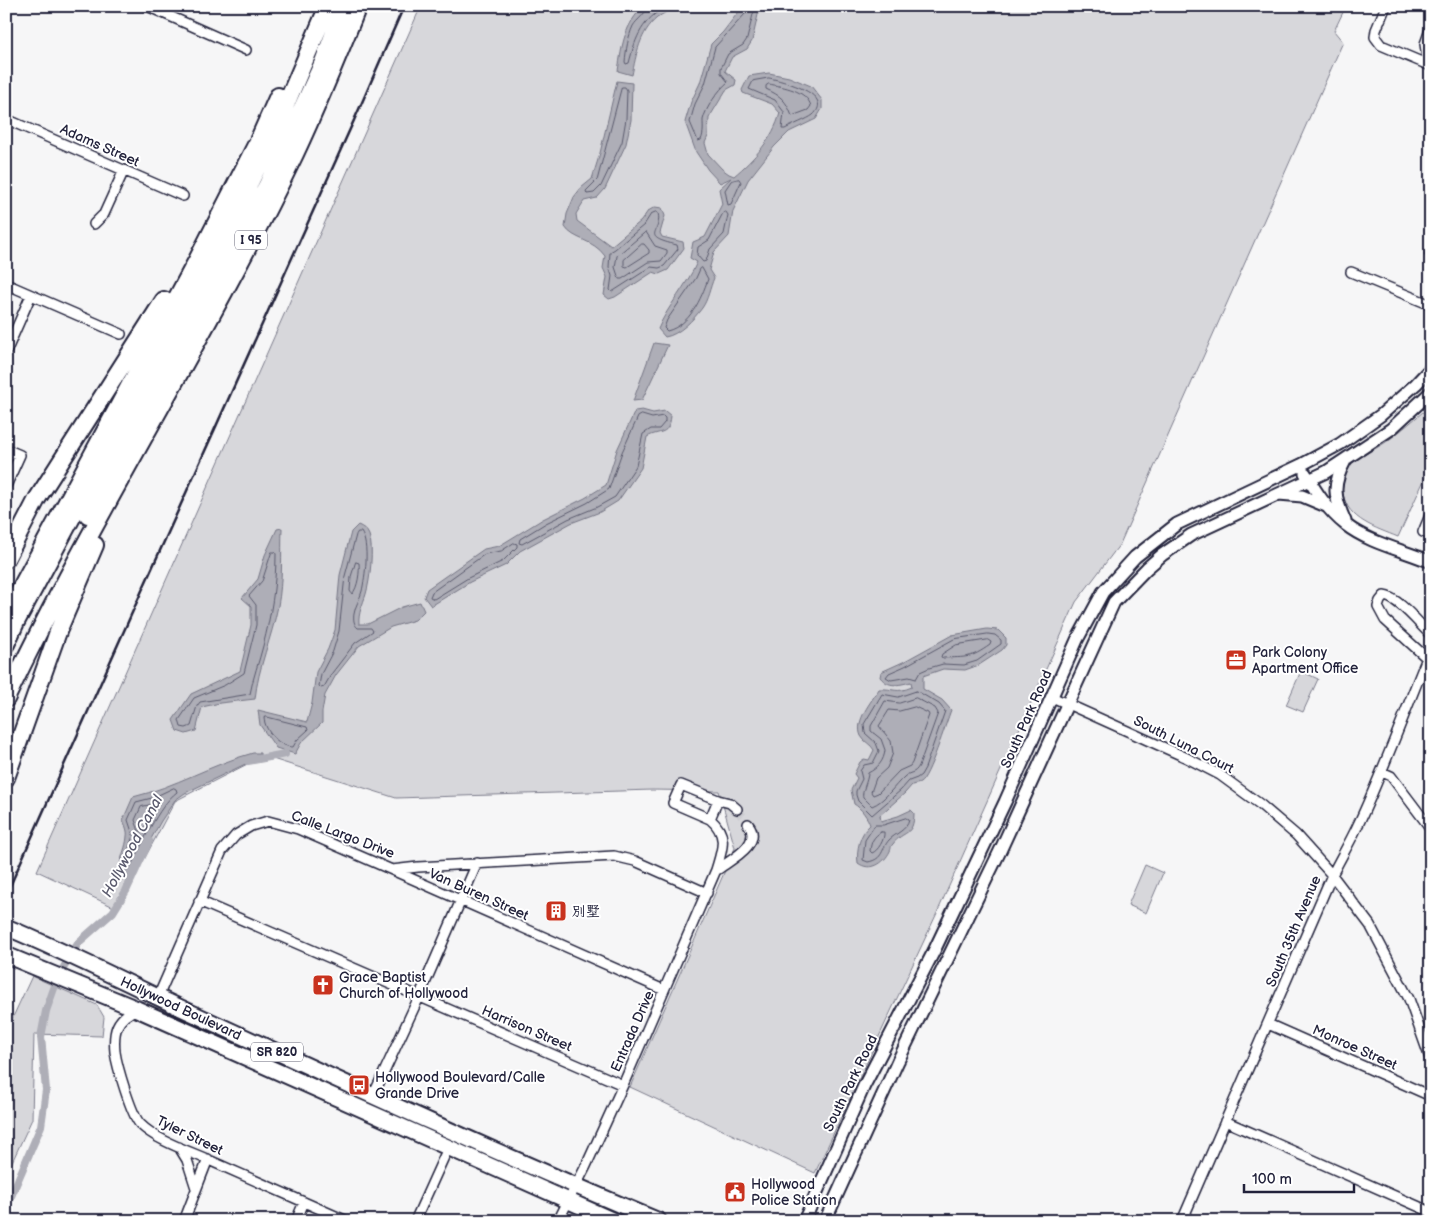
<svg xmlns="http://www.w3.org/2000/svg" width="1437" height="1227" viewBox="0 0 1437 1227" font-family="'Balsamiq Sans','LXGW WenKai TC',sans-serif">
  <rect width="100%" height="100%" fill="#f6f6f7"/>
  <filter id="ink" filterUnits="userSpaceOnUse"><feTurbulence type="fractalNoise" baseFrequency=".02" numOctaves="2"/><feDisplacementMap in="SourceGraphic" scale="10" xChannelSelector="R" yChannelSelector="G"/><feConvolveMatrix kernelMatrix="1 2 1 2 8 2 1 2 1" color-interpolation-filters="sRGB"/></filter>
  <g filter="url(#ink)">
    <path fill="#d7d7db" stroke="#7c7c8b" d="M421,6H1346L1334,31L1343,42L1120,544L1076,602L937,913L815,1173L630,1087L735,848L719,791L652,790L396,798L263,756L175,801L118,909L37,871Z
      M1431,405V465L1398,537C1376,528 1348,520 1343,494C1341,485 1343,476 1348,468C1355,458 1376,449 1386,442C1402,430 1416,418 1431,405Z
      M1301,671L1318,679L1303,712L1286,705Z
      M1145,865L1163,873L1146,913L1128,905Z
      M32,976L97,1005L104,1017L102,1036L34,1034L32,1119L6,1175V1032Z"/>
    <path fill="#aeaeb7" stroke="#767685" d="M644,6H678C671,10 663,13 657,18C640,32 636,55 632,75L618,71C622,45 624,25 644,6Z
      M743,6H760L752,41L747,49L732,57L725,71L736,80L735,85L726,90L709,118L708,136L705,143L708,154L722,169L729,174L734,176C754,159 773,139 780,113L772,104L743,93L742,90L749,76L769,73L789,77L811,86L822,100V109L816,119L789,132L774,147L748,180L733,211L729,236L714,252L709,270L714,278C710,287 708,300 702,308C694,319 679,335 665,337L658,329C668,305 687,286 697,262L690,258L693,242L705,237L722,204L719,189L731,178L720,183L708,170L696,152L685,122L691,102L700,83L711,44L723,32Z
      M617,81L632,83L631,120L626,144L605,189L597,198L584,201L576,214L577,221L611,246L641,221L648,211L655,207L662,208L665,216L660,233L662,237L683,242L684,248L668,270L659,274L653,272L615,297L609,299L604,295L607,277L603,268L605,256C593,239 573,240 565,227L567,214L574,197L581,188L592,179L600,153Z
      M654,343L668,345L642,400L633,401Z
      M642,410L653,413L665,411L671,416C669,436 660,430 647,437L641,468L618,501L600,512L571,523L520,551L506,565L470,582L431,606L424,597L427,589L484,549L499,546L543,519L585,498L606,485L617,450L635,411Z
      M358,525C363,527 367,530 369,535C374,547 370,581 366,594C363,604 358,613 359,624H368L402,607L420,602L424,611L415,620L391,627L359,646L336,675L325,695L322,712V723L301,743L295,754L276,748L260,725L258,710L307,722L312,703L316,672L328,649L335,630L340,575L351,532Z
      M282,528C281,554 283,580 278,606C272,637 258,668 255,699L220,703L202,707L196,731L186,734L177,731L173,720L191,694L240,671L251,625V606L242,598L258,579L265,555L277,529Z
      M987,629L998,630L1006,638V645L1002,650L979,665L965,670L943,669L923,676V689L942,700L951,710C946,723 929,778 920,783C918,784 915,784 912,785L905,793L880,815L881,821L898,816L911,810L914,813C914,837 903,830 893,844C890,847 892,847 890,851C884,864 870,872 858,863C856,850 860,833 870,825C868,818 861,808 854,804L851,790L857,778L854,774L860,762L864,759L869,760L874,750C871,744 864,742 861,736C854,721 872,701 879,689C895,688 895,694 912,687L911,682C898,685 889,688 880,677L881,672L903,662L952,635Z
      M253,753H260V757L185,793L175,800L161,821L128,880H123C115,864 126,852 127,836C128,831 125,825 123,820L133,797C175,787 212,764 253,753Z"/>
    <g fill="none" stroke-linecap="round" stroke-linejoin="round">
      <path stroke="#5a5a6d" stroke-width="1" d="M647,6C646,15 637,19 633,26C628,37 626,50 625,62L626,64L629,63C636,36 642,20 667,6
        M747,6L745,14L715,47L705,84L695,104L690,122L698,141L701,140C704,133 703,127 703,120C705,109 719,89 728,82L721,73V68L728,54L743,45L747,39L755,6
        M769,78C780,80 836,94 813,115C808,119 792,125 785,129H782L784,112L775,100L749,89L753,81Z
        M769,84C784,87 806,90 811,106L808,110L792,116C786,100 781,96 766,89V86Z
        M622,87H625L627,90L626,119L622,142L601,186L594,193L587,194L586,191L597,180Z
        M739,179L741,182L731,204L728,205L725,190L731,181Z
        M656,212L658,213C663,233 638,236 677,245L678,249L664,266L659,268L651,267L612,292L610,290L612,276L609,267L610,252L615,249L644,225L651,214Z
        M726,212L728,215L724,234L710,249L706,261L703,262L697,255L698,247L709,240L723,213Z
        M646,232L655,246L667,250V253L661,261L648,262L622,279H619L615,267L617,256Z
        M642,244H644L649,250V253L627,267L624,266V260Z
        M702,268L708,279C701,299 690,325 667,331L664,328L667,320L696,278L700,269Z
        M642,415L652,418L663,416L665,418V422L659,429H651L643,434L636,466L615,497L597,507L568,519L522,544L519,543L520,539L546,523L587,503L609,489L622,452L638,417Z
        M358,532H361C370,545 365,577 362,591C360,599 355,606 354,614C353,619 354,625 358,628H371L373,631L355,643L332,673L324,687L321,688L319,686L321,674L333,651L339,631L345,576L356,535Z
        M514,543L517,544V547L503,561L468,578L434,599L430,597L432,592L485,554L501,551Z
        M272,552H275L276,554C276,586 271,615 263,646C259,662 253,677 250,694L200,702L197,706L191,726L186,728L181,727L179,720L194,698L225,685L244,673L256,625V605L249,596L262,581Z
        M356,562L359,563C360,571 358,588 352,594L350,591L351,577Z
        M988,634L995,635L1001,640V644L977,661L964,665L943,664L929,668L920,672L916,679L909,677L891,680L886,677L889,673L905,666L954,639Z
        M988,640L991,642L990,645C970,659 967,657 943,658L941,657L942,654L956,645Z
        M917,691L939,704L945,711L925,768L921,775L917,778L909,781L901,790L872,815L858,801L856,795V791L862,779L860,771L864,765L873,763L879,751L876,743L865,733L864,724L882,694L898,697Z
        M916,698L935,708L938,713L919,766C914,775 910,771 904,777C894,786 885,801 872,806C869,803 865,799 863,797C861,793 868,780 868,773C878,768 884,761 885,750L881,739L871,731V726L885,701L899,703Z
        M915,707L928,713L929,715L912,763L910,766L899,771L878,793L873,795L871,792L876,778L887,768L893,753L891,741L879,726L889,710L899,711Z
        M267,717L307,727L308,730L297,740L293,747C280,747 265,732 264,718Z
        M174,788L176,789L177,792C158,806 141,847 129,869L125,870L124,866L133,835L128,820L136,802L152,798Z
        M155,804L156,808L143,831H139L135,820L141,807Z
        M906,818L909,820C907,830 896,833 889,840C881,849 884,859 868,862L863,860L865,840L875,825H883Z
        M881,832H884C885,839 878,851 872,853L870,851C871,842 873,837 881,832Z"/>
      <path stroke="#aeaeb7" stroke-width="8" d="M248,761L285,754
        M6,1208L41,1126L46,1090L41,1037L46,1011L58,977L79,942L113,912L126,891L149,841"/>
      <path stroke="#ccccd1" stroke-width="9" stroke-dasharray="9 4.5" stroke-linecap="butt" d="M737,809L748,824"/>
      <g stroke="#22223b" stroke-width="12">
        <path id="minor" d="M147,6L246,50
          M1386,6L1376,30L1375,37L1381,45L1431,66
          M1428,65L1425,44L1431,27
          M6,119L183,196
          M94,224L104,214L124,170
          M1430,254H1431
          M1351,272L1431,305
          M6,284L121,334
          M6,352L31,295
          M6,449L20,455L6,486
          M1431,513L1423,532L1431,535
          M1430,661L1385,620L1378,607L1380,601L1384,596C1398,597 1420,625 1431,635
          M1052,697L1185,757L1220,775L1261,805L1296,835L1332,875L1370,925L1409,999L1431,1061
          M1382,772L1391,776L1431,829
          M718,800L710,819L673,803L681,785L718,800L730,803L737,809
          M392,870L664,990
          M717,870C730,860 764,844 748,824
          M199,901L623,1085
          M158,997L222,851L236,835L251,826L268,821L298,829L392,870L418,867L614,856L635,861L707,893
          M137,1009C116,1018 113,1031 115,1052C117,1066 131,1114 140,1124C157,1141 189,1151 211,1161C256,1181 301,1201 347,1221
          M1268,1024L1426,1094H1431
          M373,1096L419,997L477,863
          M1225,1121L1431,1212
          M179,1147L187,1160L196,1188
          M184,1221L208,1159
          M296,1221L304,1202
          M415,1221L448,1148
          M558,1221L586,1166L623,1085L716,870C722,850 729,835 710,819
          M1182,1221L1332,875C1340,859 1349,844 1357,827C1383,772 1404,714 1427,658L1431,654"/>
      </g>
      <g stroke="#22223b" stroke-width="15">
        <path id="tertiary" d="M1305,473C1316,492 1328,511 1346,525C1369,543 1403,550 1431,562
          M1279,494L1302,496L1326,506
          M1345,521C1334,497 1332,485 1345,461
          M804,1221L864,1086L934,951L1005,802L1077,640L1103,592L1135,557L1177,524L1301,465L1340,444L1381,415L1416,384L1431,368
          M825,1221L898,1061L1000,851L1114,602L1147,568L1162,555L1191,535L1326,472L1391,429L1431,392"/>
      </g>
      <g stroke="#22223b" stroke-width="19">
        <path id="trunk" d="M6,927C66,952 123,981 181,1008C340,1081 498,1154 659,1221
          M6,955L137,1009L614,1221"/>
      </g>
      <g stroke="#22223b" stroke-width="20">
        <path id="motorway" d="M88,515L192,325L267,185L323,62L344,6
          M6,559L37,499L164,300
          M6,615L196,262L258,141L278,96
          M6,644L16,622L235,213L270,142L328,6
          M6,699C94,513 206,339 295,154C318,105 338,56 358,6
          M6,778L59,629L95,545"/>
      </g>
      <use href="#minor" stroke="#fff" stroke-width="9"/>
      <use href="#tertiary" stroke="#fff" stroke-width="11"/>
      <use href="#trunk" stroke="#fff" stroke-width="15"/>
      <use href="#motorway" stroke="#fff" stroke-width="16"/>
      <path stroke="#22223b" stroke-width="2.5" d="M6,895L140,595L360,107L404,6"/>
    </g>
  </g>
  <defs>
    <g id="office-square" transform="scale(1.125)"><rect x="-9" y="-9" width="18" height="18" rx="4" fill="#c8321e" stroke="#fff"/><path d="M-6-3h4V-5.5h4V-3h4V5H-6ZM-1-4.5V-3h2v-1.5ZM-6 0V1H6V0Z" fill="#fff"/></g>
    <g id="building-square" transform="scale(1.125)"><rect x="-9" y="-9" width="18" height="18" rx="4" fill="#c8321e" stroke="#fff"/><path d="M-4-6H4V6H1V3H-1V6H-4ZM-2.5-4.3h1.7v1.8h-1.7ZM.8-4.3h1.7v1.8H.8ZM-2.5-1h1.7V.8h-1.7ZM.8-1h1.7V.8H.8Z" fill="#fff"/></g>
    <g id="church-square" transform="scale(1.125)"><rect x="-9" y="-9" width="18" height="18" rx="4" fill="#c8321e" stroke="#fff"/><path d="M-1.2-6h2.4v3.5h3.3v2.4h-3.3V6h-2.4V-.1h-3.3v-2.4h3.3Z" fill="#fff"/></g>
    <g id="bus-square" transform="scale(1.125)"><rect x="-9" y="-9" width="18" height="18" rx="4" fill="#c8321e" stroke="#fff"/><path d="M-5-6H5V4H4V6H2V4H-2V6H-4V4H-5ZM-3.5-4V0h7V-4ZM-3.5 1.2v1.5H-2V1.2ZM2 1.2v1.5H3.5V1.2Z" fill="#fff"/></g>
    <g id="civic-square" transform="scale(1.125)"><rect x="-9" y="-9" width="18" height="18" rx="4" fill="#c8321e" stroke="#fff"/><path d="M-.6-6.5H3V-4.5H.6V-3L4-1V1h2V6H-6V1h2V-1L-.6-3ZM-1.2 2.5V6h2.4V2.5Z" fill="#fff"/></g>
  </defs>
  <g fill-rule="evenodd">
    <use href="#office-square" x="1236" y="660"/>
    <use href="#building-square" x="556" y="911"/>
    <use href="#church-square" x="323" y="985"/>
    <use href="#bus-square" x="359" y="1085"/>
    <use href="#civic-square" x="735" y="1192"/>
  </g>
  <g text-anchor="middle" stroke-width="4" stroke-linejoin="round" paint-order="stroke">
    <g fill="#fff" stroke="#646476" stroke-width="1">
      <rect x="235" y="230.5" width="32" height="19" rx="4"/>
      <rect x="251" y="1042.5" width="52" height="19" rx="4"/>
    </g>
    <g font-size="12" font-weight="bold" fill="#22223b">
      <text x="251" y="244">I 95</text>
      <text x="277" y="1056">SR 820</text>
    </g>
    <g font-size="14" fill="#22223b" stroke="#fff">
      <text transform="translate(100 145) rotate(24)" y="5">Adams Street</text>
      <text transform="translate(1026 719) rotate(-66)" y="5">South Park Road</text>
      <text transform="translate(1184 744) rotate(27)" y="5">South Luna Court</text>
      <text transform="translate(343 834) rotate(21)" y="5">Calle Largo Drive</text>
      <text transform="translate(479 894) rotate(24)" y="5">Van Buren Street</text>
      <text transform="translate(1293 931) rotate(-67)" y="5">South 35th Avenue</text>
      <text transform="translate(181 1008) rotate(25)" y="5">Hollywood Boulevard</text>
      <text transform="translate(527 1028) rotate(23)" y="5">Harrison Street</text>
      <text transform="translate(632 1031) rotate(-66)" y="5">Entrada Drive</text>
      <text transform="translate(1355 1047) rotate(24)" y="5">Monroe Street</text>
      <text transform="translate(850 1083) rotate(-64)" y="5">South Park Road</text>
      <text transform="translate(190 1135) rotate(26)" y="5">Tyler Street</text>
    </g>
    <g font-size="14" fill="#22223b" stroke="#fff" text-anchor="start">
      <text x="1252" y="657">Park Colony<tspan x="1252" dy="16">Apartment Office</tspan></text>
      <text x="572" y="916">别墅</text>
      <text x="339" y="982">Grace Baptist<tspan x="339" dy="16">Church of Hollywood</tspan></text>
      <text x="375" y="1082">Hollywood Boulevard/Calle<tspan x="375" dy="16">Grande Drive</tspan></text>
      <text x="751" y="1189">Hollywood<tspan x="751" dy="16">Police Station</tspan></text>
    </g>
    <g font-size="15" font-style="italic" fill="#5a5a6d" stroke="#fff">
      <text transform="translate(132 846) rotate(-62)" y="5">Hollywood Canal</text>
    </g>
  </g>
  <rect width="1437" height="1227" fill="none" stroke="#fff" stroke-width="25"/>
  <rect x="12" y="12" width="1412" height="1202" fill="none" stroke="#22223b" stroke-width="2" filter="url(#ink)"/>
  <path d="M1244 1184v8h110v-8" fill="none" stroke="#22223b" stroke-width="2.5"/>
  <text x="1252" y="1184" font-size="15" fill="#22223b" stroke="#ffffff" stroke-width="4" paint-order="stroke">100 m</text>
</svg>
